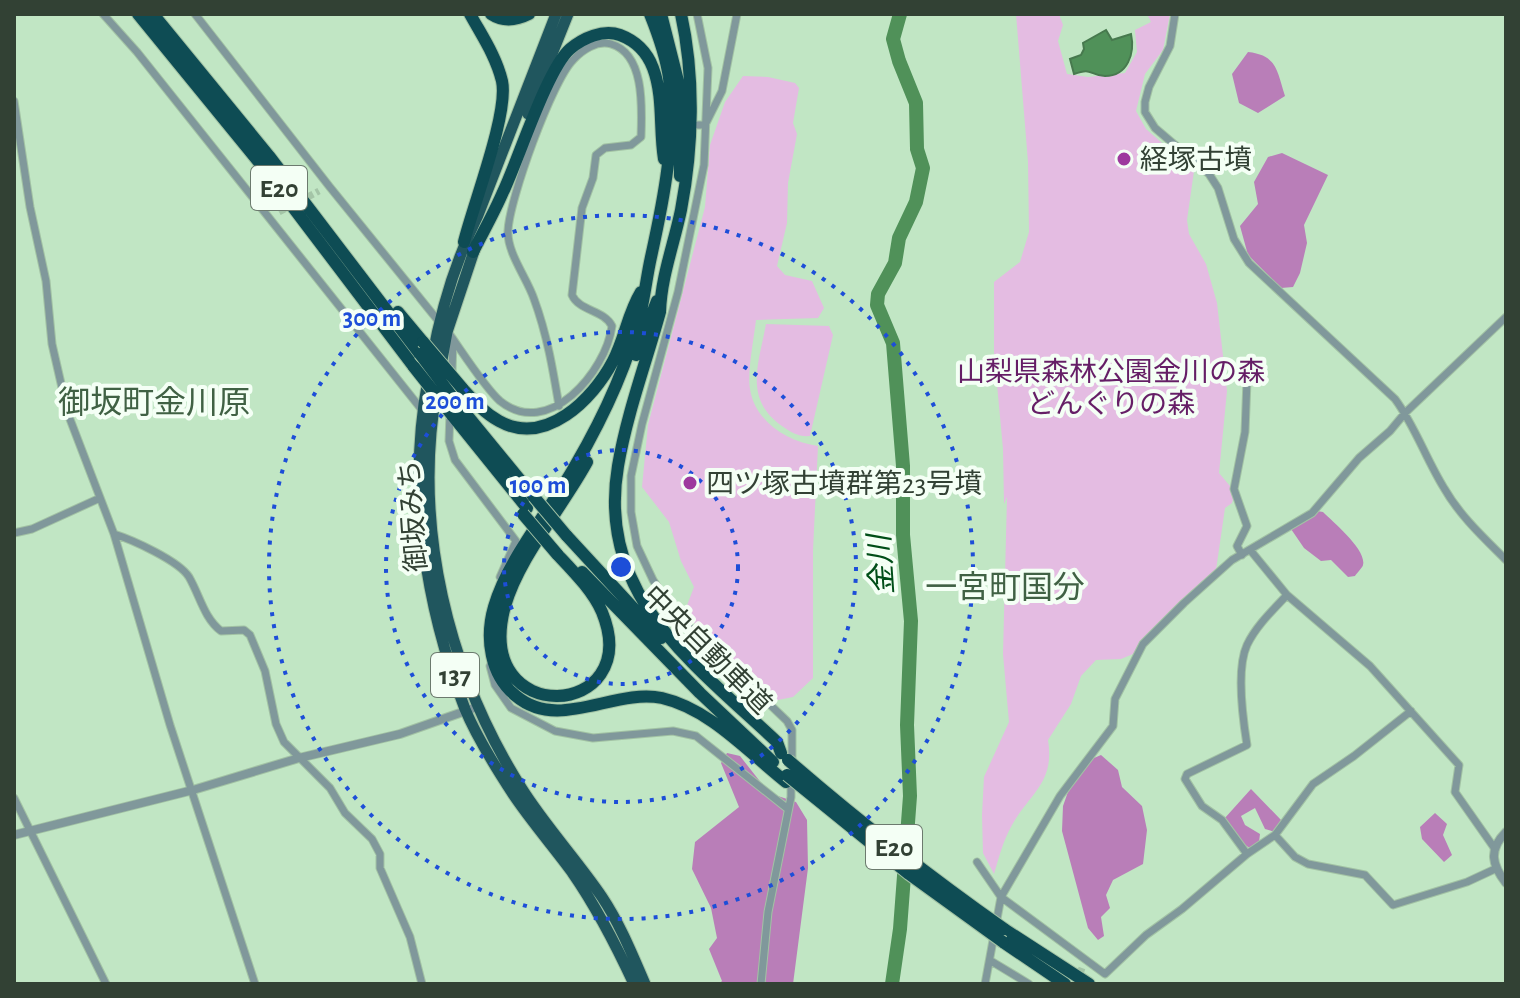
<svg xmlns="http://www.w3.org/2000/svg" width="1520" height="998" viewBox="0 0 1520 998" font-family="'Alegreya Sans','Noto Sans JP',sans-serif">
  <rect width="100%" height="100%" fill="#c1e6c4"/>
  <path fill="#e4bce2" d="M1016,14H1059L1063,25L1058,41L1067,74L1088,77L1125,73L1137,52L1135,30L1151,22L1147,14H1170L1163,50L1145,74L1136,111L1146,129L1194,171L1187,220L1189,234L1206,264L1217,303L1227,391L1219,473L1235,492L1232,503L1225,508L1216,570L1191,602L1172,611L1133,654L1121,659L1096,660L1081,676L1071,704L1048,740C1055,783 1030,793 1012,825C1003,841 999,857 994,874L983,853L982,815L984,777L1009,722L1003,654L1007,497L1004,504L1003,449L994,352V282L1020,262L1029,232L1028,162Z
    M743,76L768,77L795,83L799,88L793,123L797,134L788,183L787,223L777,266L785,275L812,281L824,308L818,318L756,320C754,338 747,373 750,389C755,422 788,442 818,446L813,550V678L793,697L773,701L693,622L686,608L694,587L681,561L669,522L642,487L648,425L705,207L710,145L725,102Z
    M766,324L829,326L833,335L810,436C799,437 792,433 782,426C743,399 759,363 766,324Z"/>
  <path fill="#b97eb8" d="M1248,52C1277,55 1277,71 1285,96L1258,113L1239,103L1232,74Z
    M1282,153L1328,175L1304,225L1307,243L1300,273L1293,287L1281,288L1248,255L1240,226L1258,204L1254,182L1268,157Z
    M1317,511L1323,512C1333,522 1367,550 1363,565C1363,567 1356,574 1355,576L1348,577L1331,560L1321,561L1304,548L1291,529Z
    M727,753L740,756L769,793L796,802L807,820L808,868L793,984H719L722,981L709,949L717,938L711,908L692,869L695,842L739,807L721,763Z
    M1101,755L1118,770L1122,787L1142,806L1147,830L1143,864L1113,880L1106,895L1110,908L1101,917L1104,936L1098,940L1088,928L1062,831L1063,806L1069,789L1094,758Z
    M1251,789L1282,821L1275,832L1265,829L1255,808L1241,816L1245,825L1260,834L1259,842L1250,848L1243,844L1224,819Z
    M1435,813L1447,824L1443,835L1452,855L1444,862L1422,839L1420,827Z"/>
  <path fill="#509159" stroke="#47794e" stroke-width="2" d="M1106,30L1112,40L1131,34C1135,53 1128,76 1105,76C1088,75 1093,67 1074,74L1070,59L1081,55L1084,49L1083,43Z"/>
  <g fill="none" stroke-linecap="round" stroke-linejoin="round">
    <path stroke="#509159" stroke-width="14" d="M892,984L900,929L910,796L907,725L911,621L903,535V466L893,343L877,305L878,294L895,263L899,238L916,202L923,168L917,149L916,103L899,61L893,39L900,14"/>
    <path stroke="#a4c5a7" stroke-width="7" stroke-dasharray="7 3.5" stroke-linecap="butt" d="M279,212L319,191
      M1076,984L1082,968"/>
    <g stroke="#a2c2a4" stroke-width="9">
      <path id="minor" d="M103,14L137,52L422,410
        M195,14L329,186L440,323
        M697,14L708,68L704,165L678,292L642,424L631,476V512L637,546L653,580L667,602L694,632L787,721L792,730V763
        M1175,14L1170,46L1149,87L1145,102V112L1155,128L1209,174L1218,188L1234,239L1249,263L1395,399C1415,426 1426,459 1444,488C1460,516 1484,538 1506,560
        M14,101L30,207L46,281L52,344L68,414L114,534L170,725L255,984
        M698,125H705L722,91L737,14
        M448,332C461,350 485,388 500,401C548,440 606,372 612,326C604,310 579,311 572,295L582,208L593,178L596,155L605,148L631,145L641,137C642,108 645,54 611,44C597,40 582,50 573,60C552,81 509,200 508,231C507,253 527,278 534,299C547,334 553,370 559,406
        M452,373L453,339
        M450,413L449,441L455,460L516,541L500,577
        M14,533L32,529L100,498
        M114,534C133,540 179,561 189,577C200,596 204,618 221,631L244,630L250,635L265,671L276,724L284,742L330,788L345,813L372,839L380,854V868L410,937L422,984
        M1251,551L1287,595L1370,666L1459,765L1455,792L1495,849
        M1242,555L1237,546L1247,526L1234,489L1245,432L1247,380
        M490,666L495,685L511,708L555,731L593,738L673,731L696,736L788,809
        M14,798L106,984
        M1275,835L1295,857L1308,864L1365,875L1393,905L1467,882L1495,869
        M1247,854L1222,820L1202,806L1185,779L1187,774L1247,745C1243,720 1236,669 1247,645C1256,626 1273,610 1287,595
        M977,862L1001,897L1105,974L1146,935L1182,909L1247,854L1275,835L1313,784L1354,756L1411,711
        M991,961L1029,984
        M761,984L768,912L791,797V779
        M985,984L1001,897L1060,796L1113,726L1115,699L1143,644L1184,603L1232,560L1312,513L1359,458L1390,431L1405,413L1506,317"/>
    </g>
    <g stroke="#a2c2a4" stroke-width="10">
      <path id="tertiary" d="M1506,832C1488,850 1492,865 1506,883
        M14,835L193,790L299,758L400,734L477,707"/>
    </g>
    <g stroke="#a2c2a4" stroke-width="13">
      <path id="trunk" d="M528,114L568,14
        M432,359C441,309 456,260 478,215L556,14
        M440,371L447,332L476,245
        M428,380C407,490 425,605 465,709C477,738 496,768 513,794C531,821 553,846 572,872C597,908 616,945 634,984
        M437,388C412,526 448,672 522,789C546,827 577,860 602,897C620,924 632,954 645,984"/>
    </g>
    <g stroke="#a2c2a4" stroke-width="14">
      <path id="motorway" d="M138,14L258,161L414,367
        M153,14L269,156L420,354
        M491,14C503,22 517,20 529,14
        M650,14C658,34 666,56 669,78C676,138 664,198 651,257C647,275 645,293 641,311C628,365 603,418 575,466C550,511 508,558 494,607C485,638 490,675 516,696C559,732 614,688 662,698C710,709 748,752 786,782
        M661,14L679,85L680,176
        M681,14C695,77 693,147 681,210C674,244 661,277 660,312C646,363 627,413 618,466C596,595 693,663 777,742L781,753
        M464,242C473,205 509,113 502,81C496,56 482,36 470,14
        M473,252C483,232 494,213 503,192C518,161 547,69 570,49C583,38 603,29 620,35C636,41 647,52 653,68C664,97 659,129 664,159
        M398,312L423,342
        M636,355L657,301
        M462,388C473,400 484,413 499,421C546,447 593,399 613,361C625,338 628,313 641,292
        M457,403L534,497
        M452,415L527,508
        M566,535L661,638
        M557,554C573,571 593,591 602,612C646,720 471,730 505,606C519,557 562,508 587,462
        M582,572L700,693L773,762
        M1004,929L1089,984
        M1003,942L1065,984"/>
    </g>
    <use href="#minor" stroke="#80989b" stroke-width="7"/>
    <use href="#tertiary" stroke="#80989b" stroke-width="8"/>
    <use href="#trunk" stroke="#20565e" stroke-width="11"/>
    <use href="#motorway" stroke="#0e4c54" stroke-width="12"/>
    <g stroke="#a2c2a4" stroke-width="14" stroke-linecap="butt">
      <path id="motorway-bridge" d="M423,342L462,388
        M420,354L457,403
        M414,367L452,415
        M534,497L566,535
        M523,514L557,554
        M788,760C857,820 929,876 1004,929
        M787,775L909,874L1003,942"/>
    </g>
    <use href="#motorway-bridge" stroke="#0e4c54" stroke-width="12"/>
  </g>
  <g fill="none" stroke="#1d4ed8" stroke-width="4" stroke-dasharray="4 8">
    <circle cx="621" cy="567" r="117"/>
    <circle cx="621" cy="567" r="235"/>
    <circle cx="621" cy="567" r="352"/>
  </g>
  <g fill="#9d399e" stroke="#f4fff5" stroke-width="3">
    <circle cx="1124" cy="159" r="8"/>
    <circle cx="690" cy="483" r="8"/>
  </g>
  <g text-anchor="middle" stroke-width="8" stroke-linejoin="round" paint-order="stroke">
    <g fill="#f4fff5" stroke="#6c7a6e" stroke-width="2">
      <rect x="251" y="166" width="56" height="44" rx="6"/>
      <rect x="431" y="653" width="48" height="44" rx="6"/>
      <rect x="866" y="825" width="56" height="44" rx="6"/>
    </g>
    <g font-size="26" font-weight="bold" fill="#324134">
      <text x="279" y="197">E20</text>
      <text x="455" y="684">137</text>
      <text x="894" y="856">E20</text>
    </g>
    <g font-size="28" fill="#324134" stroke="#f4fff5" text-anchor="start">
      <text x="1140" y="169">経塚古墳</text>
      <text x="706" y="493">四ツ塚古墳群第23号墳</text>
    </g>
    <g font-size="28" fill="#651e66" stroke="#f4fff5">
      <text x="1111" y="381">山梨県森林公園金川の森<tspan x="1111" dy="32">どんぐりの森</tspan></text>
    </g>
    <g font-size="28" fill="#324134" stroke="#f4fff5">
      <text transform="translate(412 516) rotate(-94)" y="10">御坂みち</text>
      <text transform="translate(708 649) rotate(45)" y="10">中央自動車道</text>
    </g>
    <g font-size="30" font-style="italic" fill="#004e18" stroke="#f4fff5">
      <text transform="translate(881 565) rotate(-94)" y="10">金川</text>
    </g>
    <g font-size="32" fill="#406144" stroke="#f4fff5">
      <text x="154" y="413">御坂町金川原</text>
      <text x="1005" y="598">一宮町国分</text>
    </g>
  </g>
  <circle cx="621" cy="567" r="12" fill="#1d4ed8" stroke="#f4fff5" stroke-width="4"/>
  <g font-size="24" text-anchor="middle" font-weight="bold" fill="#1d4ed8" stroke="#f4fff5" stroke-width="8" stroke-linejoin="round" paint-order="stroke">
    <text x="372" y="326">300 m</text>
    <text x="455" y="409">200 m</text>
    <text x="538" y="493">100 m</text>
  </g>
  <rect width="1520" height="998" fill="none" stroke="#324134" stroke-width="32"/>
</svg>
